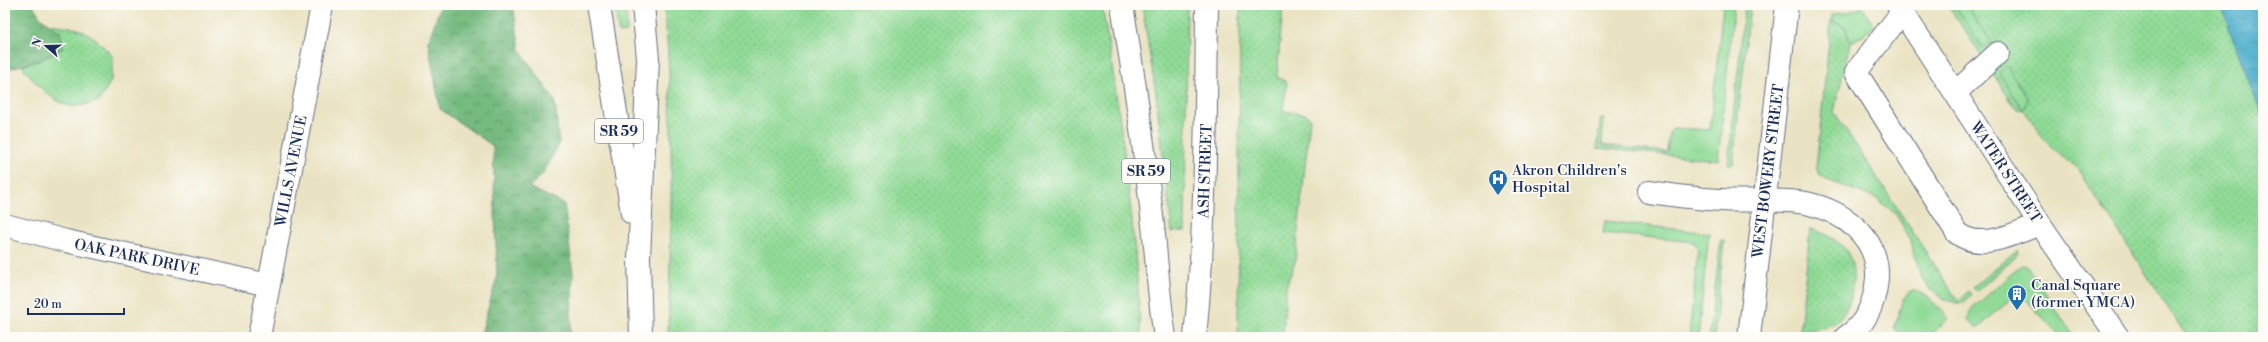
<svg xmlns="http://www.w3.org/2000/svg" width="2268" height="342" viewBox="0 0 2268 342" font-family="'Libre Bodoni',serif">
  <defs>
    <pattern id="grass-dots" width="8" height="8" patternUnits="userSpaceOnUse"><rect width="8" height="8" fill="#90da96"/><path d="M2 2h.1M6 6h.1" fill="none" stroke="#7cbb84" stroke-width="1.8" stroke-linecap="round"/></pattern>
    <pattern id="forest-crowns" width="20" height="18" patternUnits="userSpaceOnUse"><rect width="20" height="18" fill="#74ba7f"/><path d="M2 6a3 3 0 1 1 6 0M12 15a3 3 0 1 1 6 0" fill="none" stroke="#5e986b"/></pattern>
    <pattern id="water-ripples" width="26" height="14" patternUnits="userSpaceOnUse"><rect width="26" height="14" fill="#4dafcc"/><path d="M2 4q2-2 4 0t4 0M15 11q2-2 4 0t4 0" fill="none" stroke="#3f8fa9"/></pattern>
  </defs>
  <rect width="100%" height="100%" fill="#fdfcf7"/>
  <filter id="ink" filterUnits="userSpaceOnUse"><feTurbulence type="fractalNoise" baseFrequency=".025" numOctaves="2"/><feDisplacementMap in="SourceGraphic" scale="8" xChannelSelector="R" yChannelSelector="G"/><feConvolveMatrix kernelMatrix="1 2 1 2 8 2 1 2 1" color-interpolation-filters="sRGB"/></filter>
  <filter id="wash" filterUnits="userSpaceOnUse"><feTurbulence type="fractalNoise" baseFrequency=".012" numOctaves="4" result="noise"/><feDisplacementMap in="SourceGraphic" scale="16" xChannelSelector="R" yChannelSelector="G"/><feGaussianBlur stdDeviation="0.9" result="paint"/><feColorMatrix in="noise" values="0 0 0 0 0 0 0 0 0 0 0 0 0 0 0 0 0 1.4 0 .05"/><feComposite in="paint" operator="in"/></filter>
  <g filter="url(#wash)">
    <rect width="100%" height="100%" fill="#eae3c3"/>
    <path fill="url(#grass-dots)" stroke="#56847a" d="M614,5H626L627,32L619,33Z
      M664,5H1102C1121,115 1135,225 1141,337H668C671,227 675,115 664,5Z
      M1142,5H1187L1185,231L1172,232L1156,94Z
      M1240,5H1283L1277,77L1287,82L1283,111L1306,114L1310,119L1295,262L1286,287L1283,337H1238Z
      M1948,5H2223L2224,15L2263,119V337H2187L2077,168L2047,143L2023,110L2016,109Z
      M1831,21L1845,26L1850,43L1834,112L1958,301L1969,291L1972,295L1963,303H1956L1945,299L1929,289L1921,278L1911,241L1896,214L1877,199L1822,178L1816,168Z
      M48,24C84,28 90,31 113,57L111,81L99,101C91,103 79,107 71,106C52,103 33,80 22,66L40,60L60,32Z
      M1810,229C1846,238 1859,260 1851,295C1849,305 1844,316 1836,322C1825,329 1812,330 1800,331Z
      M2018,249L2017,255L1977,291L1973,287Z"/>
    <path fill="url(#forest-crowns)" stroke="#48746e" d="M5,5H33L40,17L60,32L64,48L40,60L5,70Z
      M441,5H513L520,50L555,101L559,144L543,174L529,187L564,204L573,274L570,337H480L497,277L493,146L440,109L428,42Z"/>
    <path fill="#90da96" stroke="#56847a" d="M1723,5H1734L1718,160L1597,148L1601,118L1604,119L1602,145L1667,152L1669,134L1673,128L1710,130Z
      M1745,5H1750L1733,164H1728Z
      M1954,5H1966L1991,42L1983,48Z
      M1862,7L1875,27L1850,43L1845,26L1831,21L1832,14L1849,12Z
      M2007,66L2028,99L2023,110L1999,73Z
      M1605,221L1709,233L1698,337H1689L1698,249L1694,242L1603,233Z
      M1721,240H1724L1714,337H1709Z
      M2024,264L2028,266L2074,337H2061L2019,292L1977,329L1968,319L1970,311L2020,266Z
      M1910,291C1927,290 1937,307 1948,319L1928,337H1904L1894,329L1903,299Z"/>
    <path fill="url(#water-ripples)" stroke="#346f95" d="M2223,5H2263V119L2224,14Z"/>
  </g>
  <g filter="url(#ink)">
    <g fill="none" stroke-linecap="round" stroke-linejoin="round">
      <g stroke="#636e81" stroke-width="24">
        <path id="minor" d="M1898,5L2040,224L2118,337
          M1902,12L1856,72L1957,233C1981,252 2015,233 2040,224
          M1955,93L1998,53
          M1649,192C1673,195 1697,199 1721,200C1749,202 1779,198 1806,203C1843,211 1879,237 1877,278C1875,302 1867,324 1846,337
          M5,225L66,241L269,285
          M259,337L322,5
          M1195,337C1206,226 1206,116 1207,5
          M1749,337L1787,5"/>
      </g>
      <g stroke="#636e81" stroke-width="24">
        <path id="major" d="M599,5L632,213
          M1122,5C1134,78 1145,151 1153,225C1157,263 1159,300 1165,337
          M641,337L639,258L648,59L643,5"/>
      </g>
      <use href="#minor" stroke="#fff" stroke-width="22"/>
      <use href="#major" stroke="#fff" stroke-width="22"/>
    </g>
  </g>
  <defs>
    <g id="hospital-pin" transform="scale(1)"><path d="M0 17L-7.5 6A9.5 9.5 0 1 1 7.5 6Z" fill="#1f6fb2" stroke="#fdfcf7"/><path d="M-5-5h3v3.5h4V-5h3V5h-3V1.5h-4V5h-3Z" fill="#fff"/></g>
    <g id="building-pin" transform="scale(1)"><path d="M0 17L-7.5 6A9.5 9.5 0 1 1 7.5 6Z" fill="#1f6fb2" stroke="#fdfcf7"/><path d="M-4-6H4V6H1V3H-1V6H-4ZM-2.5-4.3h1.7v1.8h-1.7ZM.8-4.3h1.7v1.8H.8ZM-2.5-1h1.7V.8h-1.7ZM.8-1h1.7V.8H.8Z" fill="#fff"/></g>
  </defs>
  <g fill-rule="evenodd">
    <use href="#hospital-pin" x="1498" y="179"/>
    <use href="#building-pin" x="2017" y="294"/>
  </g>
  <g text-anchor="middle" stroke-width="3.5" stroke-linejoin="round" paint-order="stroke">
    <g fill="#fdfcf7" stroke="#5f6c8c" stroke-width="1">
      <rect x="595" y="119" width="48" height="24" rx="3"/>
      <rect x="1122" y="159" width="48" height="24" rx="3"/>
    </g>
    <g font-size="14" font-weight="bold" fill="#1b2f5e">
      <text x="619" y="136">SR 59</text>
      <text x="1146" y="176">SR 59</text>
    </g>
    <g font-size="15" fill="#1b2f5e" stroke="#fdfcf7" text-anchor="start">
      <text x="1512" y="175">Akron Children's<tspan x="1512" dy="17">Hospital</tspan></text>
      <text x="2031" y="290">Canal Square<tspan x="2031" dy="17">(former YMCA)</tspan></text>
    </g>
    <g font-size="15" fill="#1b2f5e" stroke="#fdfcf7">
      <text transform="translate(291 171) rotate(-79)" y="5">WILLS AVENUE</text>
      <text transform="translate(1205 171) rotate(-88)" y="5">ASH STREET</text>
      <text transform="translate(1768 171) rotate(-83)" y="5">WEST BOWERY STREET</text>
      <text transform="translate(2006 172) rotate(57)" y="5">WATER STREET</text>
      <text transform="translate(137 257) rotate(12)" y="5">OAK PARK DRIVE</text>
    </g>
  </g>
  <rect width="2268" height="342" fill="none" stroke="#fdfcf7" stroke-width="20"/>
  <g transform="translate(46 46) rotate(290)" stroke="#fdfcf7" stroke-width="3" paint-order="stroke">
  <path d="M0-3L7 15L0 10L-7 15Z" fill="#1b2f5e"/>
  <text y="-6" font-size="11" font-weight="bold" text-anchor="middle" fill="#1b2f5e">N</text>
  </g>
  <path d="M28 308v6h96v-6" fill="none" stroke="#1b2f5e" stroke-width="2"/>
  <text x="34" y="308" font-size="12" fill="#1b2f5e" stroke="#fdfcf7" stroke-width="3" paint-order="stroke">20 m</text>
</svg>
